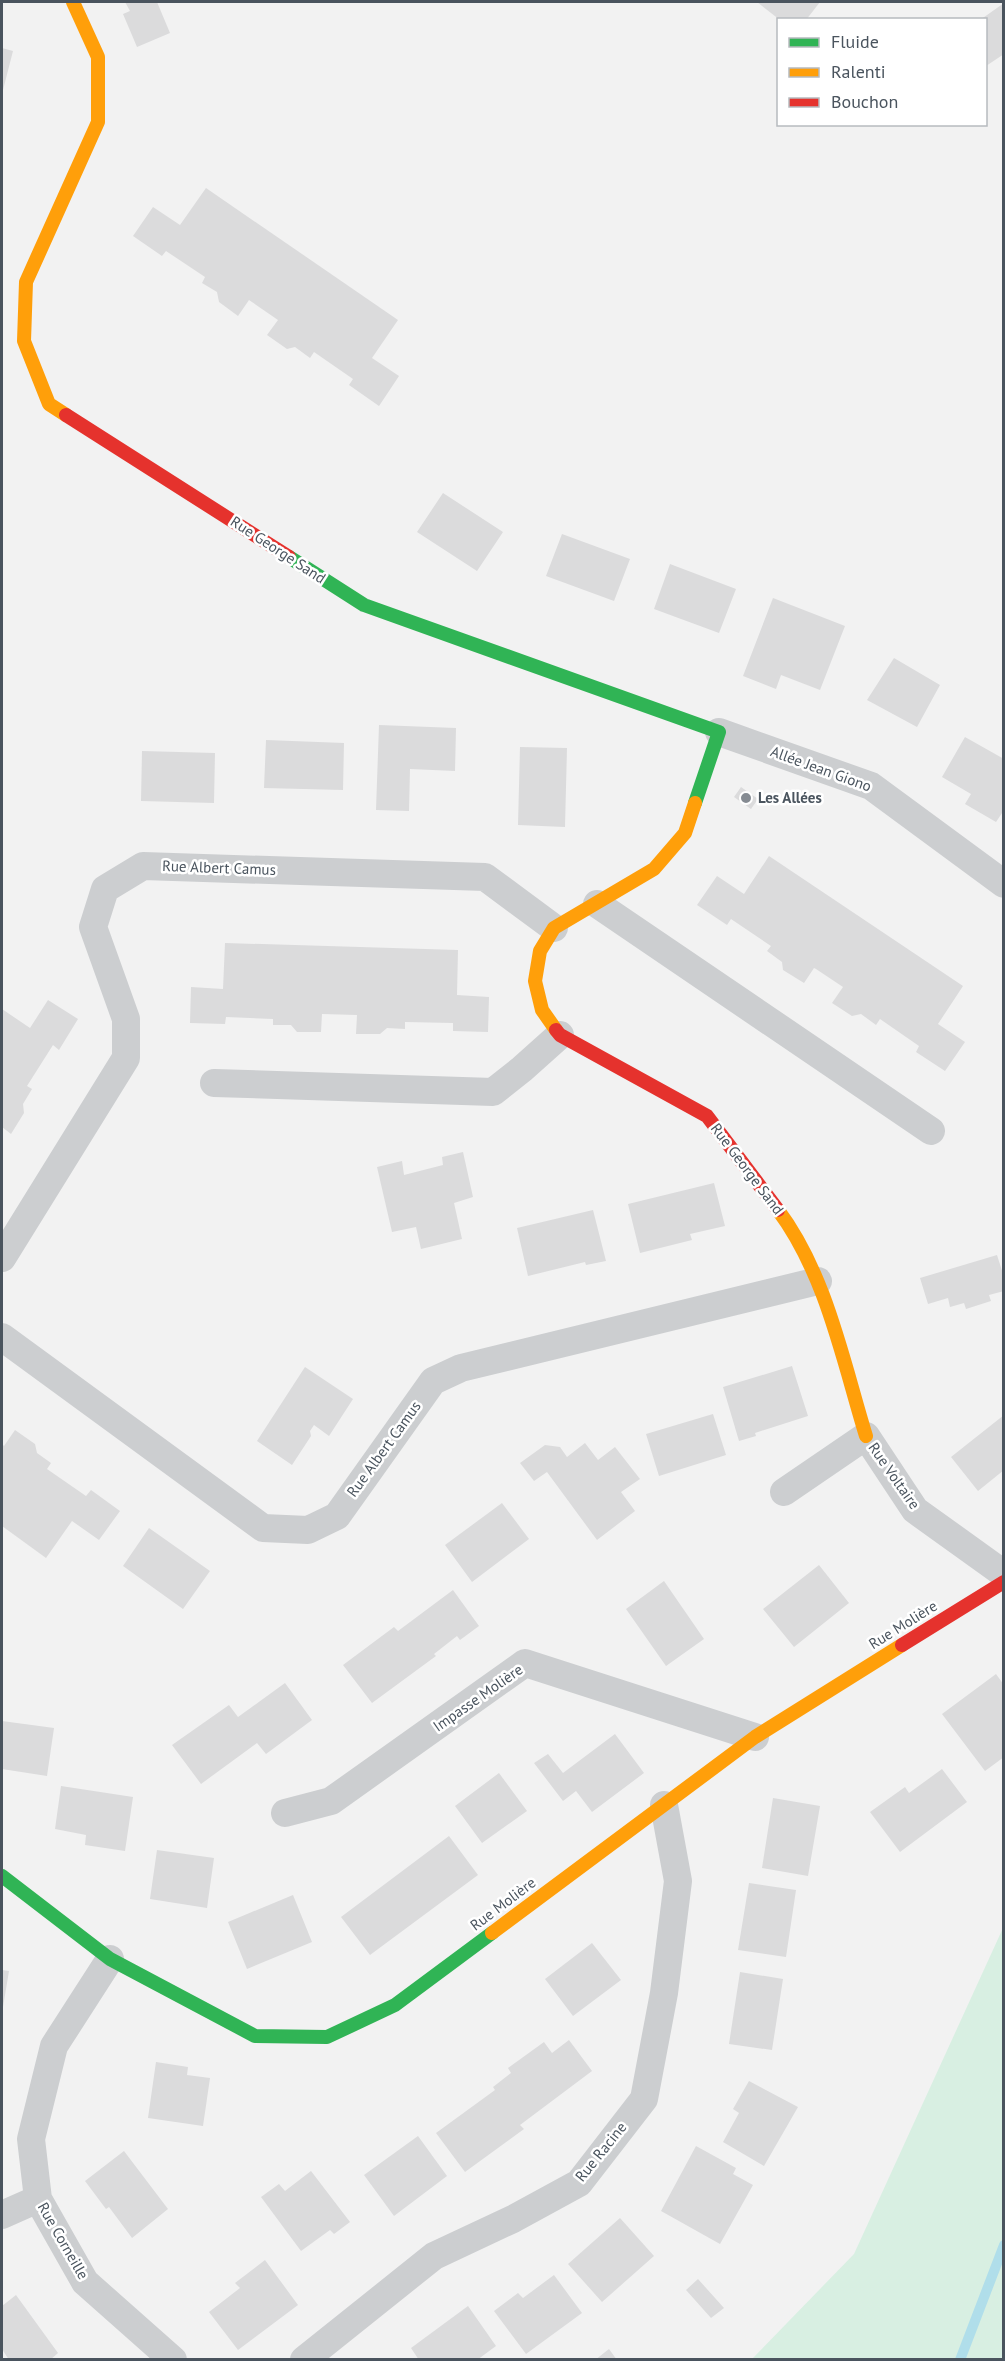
<svg xmlns="http://www.w3.org/2000/svg" width="1005" height="2361" viewBox="0 0 1005 2361" font-family="'PT Sans',sans-serif">
  <rect width="100%" height="100%" fill="#f2f2f2"/>
  <path fill="#d8efe2" d="M1003,1928V2359H752L854,2254Z"/>
  <g fill="none" stroke-linecap="round" stroke-linejoin="round">
    <path stroke="#b0deea" stroke-width="10" d="M960,2360L1004,2245"/>
  </g>
  <path fill="#dbdbdc" d="M125,2H157L170,33L137,47L123,14L130,11Z
    M757,2H820L806,20H780Z
    M1004,3V54L986,66V20H980Z
    M2,48L13,51L2,94Z
    M206,188L398,320L372,358L399,376L379,406L349,385L353,379L314,352L310,358L295,347L287,349L267,335L278,320L249,300L238,316L219,302L217,292L202,283L205,277L166,251L162,256L133,236L153,207L180,225Z
    M443,493L503,532L477,571L417,532Z
    M562,534L630,559L614,601L546,576Z
    M670,564L736,589L719,633L654,609Z
    M773,598L845,626L820,690L781,675L776,689L743,676Z
    M894,658L940,685L917,727L867,700Z
    M379,725L456,728L455,771L410,769L409,811L376,810Z
    M965,737L1004,759V810L996,822L965,804L971,794L942,777Z
    M266,740L344,743L343,790L264,788Z
    M520,747L567,748L565,827L518,825Z
    M142,751L215,753L214,803L141,801Z
    M741,787L758,799L751,809L734,797Z
    M769,856L963,986L938,1024L965,1042L945,1071L916,1052L919,1046L880,1019L876,1025L861,1014L852,1016L832,1003L843,987L816,969L814,968L804,983L783,970L782,962L767,951L771,946L731,919L727,925L697,905L717,876L744,894Z
    M225,943L458,950L457,995L489,997L488,1032L453,1031V1023L405,1022V1029L387,1028L380,1034H356L357,1015L322,1014L321,1032H297L291,1025H273V1019L226,1017L225,1024L190,1023L191,987L223,989Z
    M48,1000L78,1019L59,1050L53,1045L27,1086L32,1089L23,1104L24,1113L11,1134L2,1127V1009L30,1028Z
    M463,1152L473,1197L454,1203L462,1239L421,1249L416,1227L392,1232L377,1167L402,1161L404,1175L443,1165L442,1157Z
    M714,1183L725,1226L690,1234L692,1240L640,1253L628,1204Z
    M593,1210L606,1261L586,1265L585,1262L528,1276L517,1228Z
    M997,1255L1004,1277V1291L989,1295L991,1301L966,1309L964,1303L950,1307L948,1298L928,1304L920,1278Z
    M792,1366L808,1416L755,1433L756,1436L739,1441L723,1387Z
    M305,1367L353,1399L329,1436L314,1425L310,1431L311,1436L292,1465L257,1441Z
    M713,1414L726,1455L659,1476L646,1434Z
    M1004,1415V1470L978,1491L951,1457Z
    M15,1430L35,1444L37,1453L51,1463L47,1469L86,1496L91,1490L120,1511L99,1540L72,1521L46,1558L2,1526V1444L4,1446Z
    M585,1443L598,1460L615,1447L640,1479L621,1492L635,1511L597,1540L547,1472L534,1481L520,1463L545,1445L560,1447L567,1457Z
    M502,1503L529,1539L472,1582L445,1545Z
    M149,1528L210,1571L183,1609L123,1566Z
    M819,1565L849,1603L794,1647L763,1609Z
    M664,1581L704,1639L666,1666L626,1609Z
    M453,1590L479,1626L460,1640L457,1636L434,1654L436,1656L372,1703L343,1665L394,1627L398,1631Z
    M996,1674L1004,1685V1757L985,1771L942,1714Z
    M285,1683L312,1720L266,1754L257,1743L201,1784L172,1745L229,1705L238,1717Z
    M2,1721L54,1728L47,1776L2,1769Z
    M615,1734L644,1773L592,1812L576,1791L563,1801L534,1763L548,1754L563,1773Z
    M942,1769L967,1802L900,1852L870,1812L905,1787L909,1793Z
    M499,1773L527,1811L482,1843L455,1806Z
    M61,1786L133,1797L125,1851L85,1845L86,1835L55,1829Z
    M773,1798L820,1806L808,1876L762,1868Z
    M449,1836L478,1875L370,1955L341,1917Z
    M157,1850L214,1858L207,1908L150,1899Z
    M749,1883L796,1890L786,1957L738,1950Z
    M293,1895L312,1942L247,1969L228,1922Z
    M592,1943L621,1980L573,2016L545,1979Z
    M2,1970L9,1971L3,2007H2Z
    M740,1972L783,1979L772,2050L729,2044Z
    M569,2040L592,2071L520,2125L524,2129L465,2172L436,2133L495,2090L493,2087L511,2073L508,2068L544,2042L552,2053Z
    M156,2062L188,2067L187,2075L210,2078L203,2126L148,2118Z
    M749,2081L798,2107L764,2166L723,2142L739,2113L733,2109Z
    M418,2136L447,2176L394,2216L364,2175Z
    M696,2146L736,2168L733,2174L753,2185L720,2244L661,2211Z
    M124,2151L168,2209L132,2238L109,2207L106,2209L85,2181Z
    M311,2171L350,2222L334,2234L330,2230L301,2251L261,2197L279,2184L285,2191Z
    M620,2218L654,2256L602,2302L568,2264Z
    M265,2260L298,2305L238,2350L209,2312L240,2288L235,2283Z
    M554,2275L582,2313L526,2354L494,2311L518,2293L523,2298Z
    M698,2279L724,2308L711,2318L686,2290Z
    M16,2295L58,2353L50,2360H9L2,2349V2306Z
    M468,2306L496,2346L477,2360H419L411,2348Z
    M609,2349L617,2360H595Z"/>
  <g fill="none" stroke-linecap="round" stroke-linejoin="round">
    <path stroke="#ccced0" stroke-width="28" d="M719,732L871,786L1004,884
      M597,904L931,1131
      M214,1083L493,1092L522,1069L560,1035
      M2,1258L126,1058V1019L93,927L105,889L143,866L485,877L554,928
      M2,1337L263,1528L308,1530L337,1516L433,1381L461,1368L818,1281
      M784,1492L866,1436L915,1510L1004,1574
      M285,1813L331,1801L525,1663L755,1737
      M110,1959L54,2046L31,2139L38,2199L85,2282L173,2360
      M2,2215L38,2199
      M304,2360L434,2256L513,2219L579,2183L644,2099L664,1993L678,1881L664,1805"/>
    <path stroke="#30b455" stroke-width="14" d="M289,557L364,605L719,732L695,803
      M2,1876L110,1959L255,2036L327,2037L395,2005L492,1933"/>
    <path stroke="#ff9f0a" stroke-width="14" d="M66,415L49,404L24,341L26,282L98,122V57L73,2
      M556,1030L542,1010L535,981L540,951L554,928L654,869L685,833L695,803
      M778,1210C826,1274 843,1361 866,1436
      M492,1933L755,1737L902,1645"/>
    <path stroke="#e5322d" stroke-width="14" d="M66,415L289,557
      M556,1030L560,1035L707,1116L778,1210
      M902,1645L1004,1582"/>
  </g>
  <circle fill="#858b92" stroke="#fff" stroke-width="2" cx="746" cy="798" r="6"/>
  <g text-anchor="middle" stroke-width="5" stroke-linejoin="round" paint-order="stroke">
    <g font-size="15" fill="#4a545e" stroke="#fff">
      <text transform="translate(278 550) rotate(33)" y="5">Rue George Sand</text>
      <text transform="translate(821 769) rotate(20)" y="5">Allée Jean Giono</text>
      <text transform="translate(219 868) rotate(2)" y="5">Rue Albert Camus</text>
      <text transform="translate(747 1169) rotate(53)" y="5">Rue George Sand</text>
      <text transform="translate(384 1449) rotate(-54)" y="5">Rue Albert Camus</text>
      <text transform="translate(894 1476) rotate(55)" y="5">Rue Voltaire</text>
      <text transform="translate(903 1625) rotate(-32)" y="5">Rue Molière</text>
      <text transform="translate(478 1698) rotate(-35)" y="5">Impasse Molière</text>
      <text transform="translate(503 1904) rotate(-37)" y="5">Rue Molière</text>
      <text transform="translate(601 2152) rotate(-51)" y="5">Rue Racine</text>
      <text transform="translate(63 2241) rotate(60)" y="5">Rue Corneille</text>
    </g>
    <g font-size="15" font-weight="bold" fill="#4a545e" stroke="#fff" text-anchor="start">
      <text x="758" y="803">Les Allées</text>
    </g>
  </g>
  <rect width="1005" height="2361" fill="none" stroke="#4a545e" stroke-width="6"/>
  <rect x="777" y="18" width="210" height="108" fill="#ffffff" stroke="#b7bbbf" stroke-width="1.5"/>
  <rect x="789" y="38" width="30" height="9" fill="#30b455" stroke="#b7bbbf" stroke-width="1.5"/>
  <text x="831" y="48" font-size="18" fill="#4a545e">Fluide</text>
  <rect x="789" y="68" width="30" height="9" fill="#ff9f0a" stroke="#b7bbbf" stroke-width="1.5"/>
  <text x="831" y="78" font-size="18" fill="#4a545e">Ralenti</text>
  <rect x="789" y="98" width="30" height="9" fill="#e5322d" stroke="#b7bbbf" stroke-width="1.5"/>
  <text x="831" y="108" font-size="18" fill="#4a545e">Bouchon</text>
</svg>
